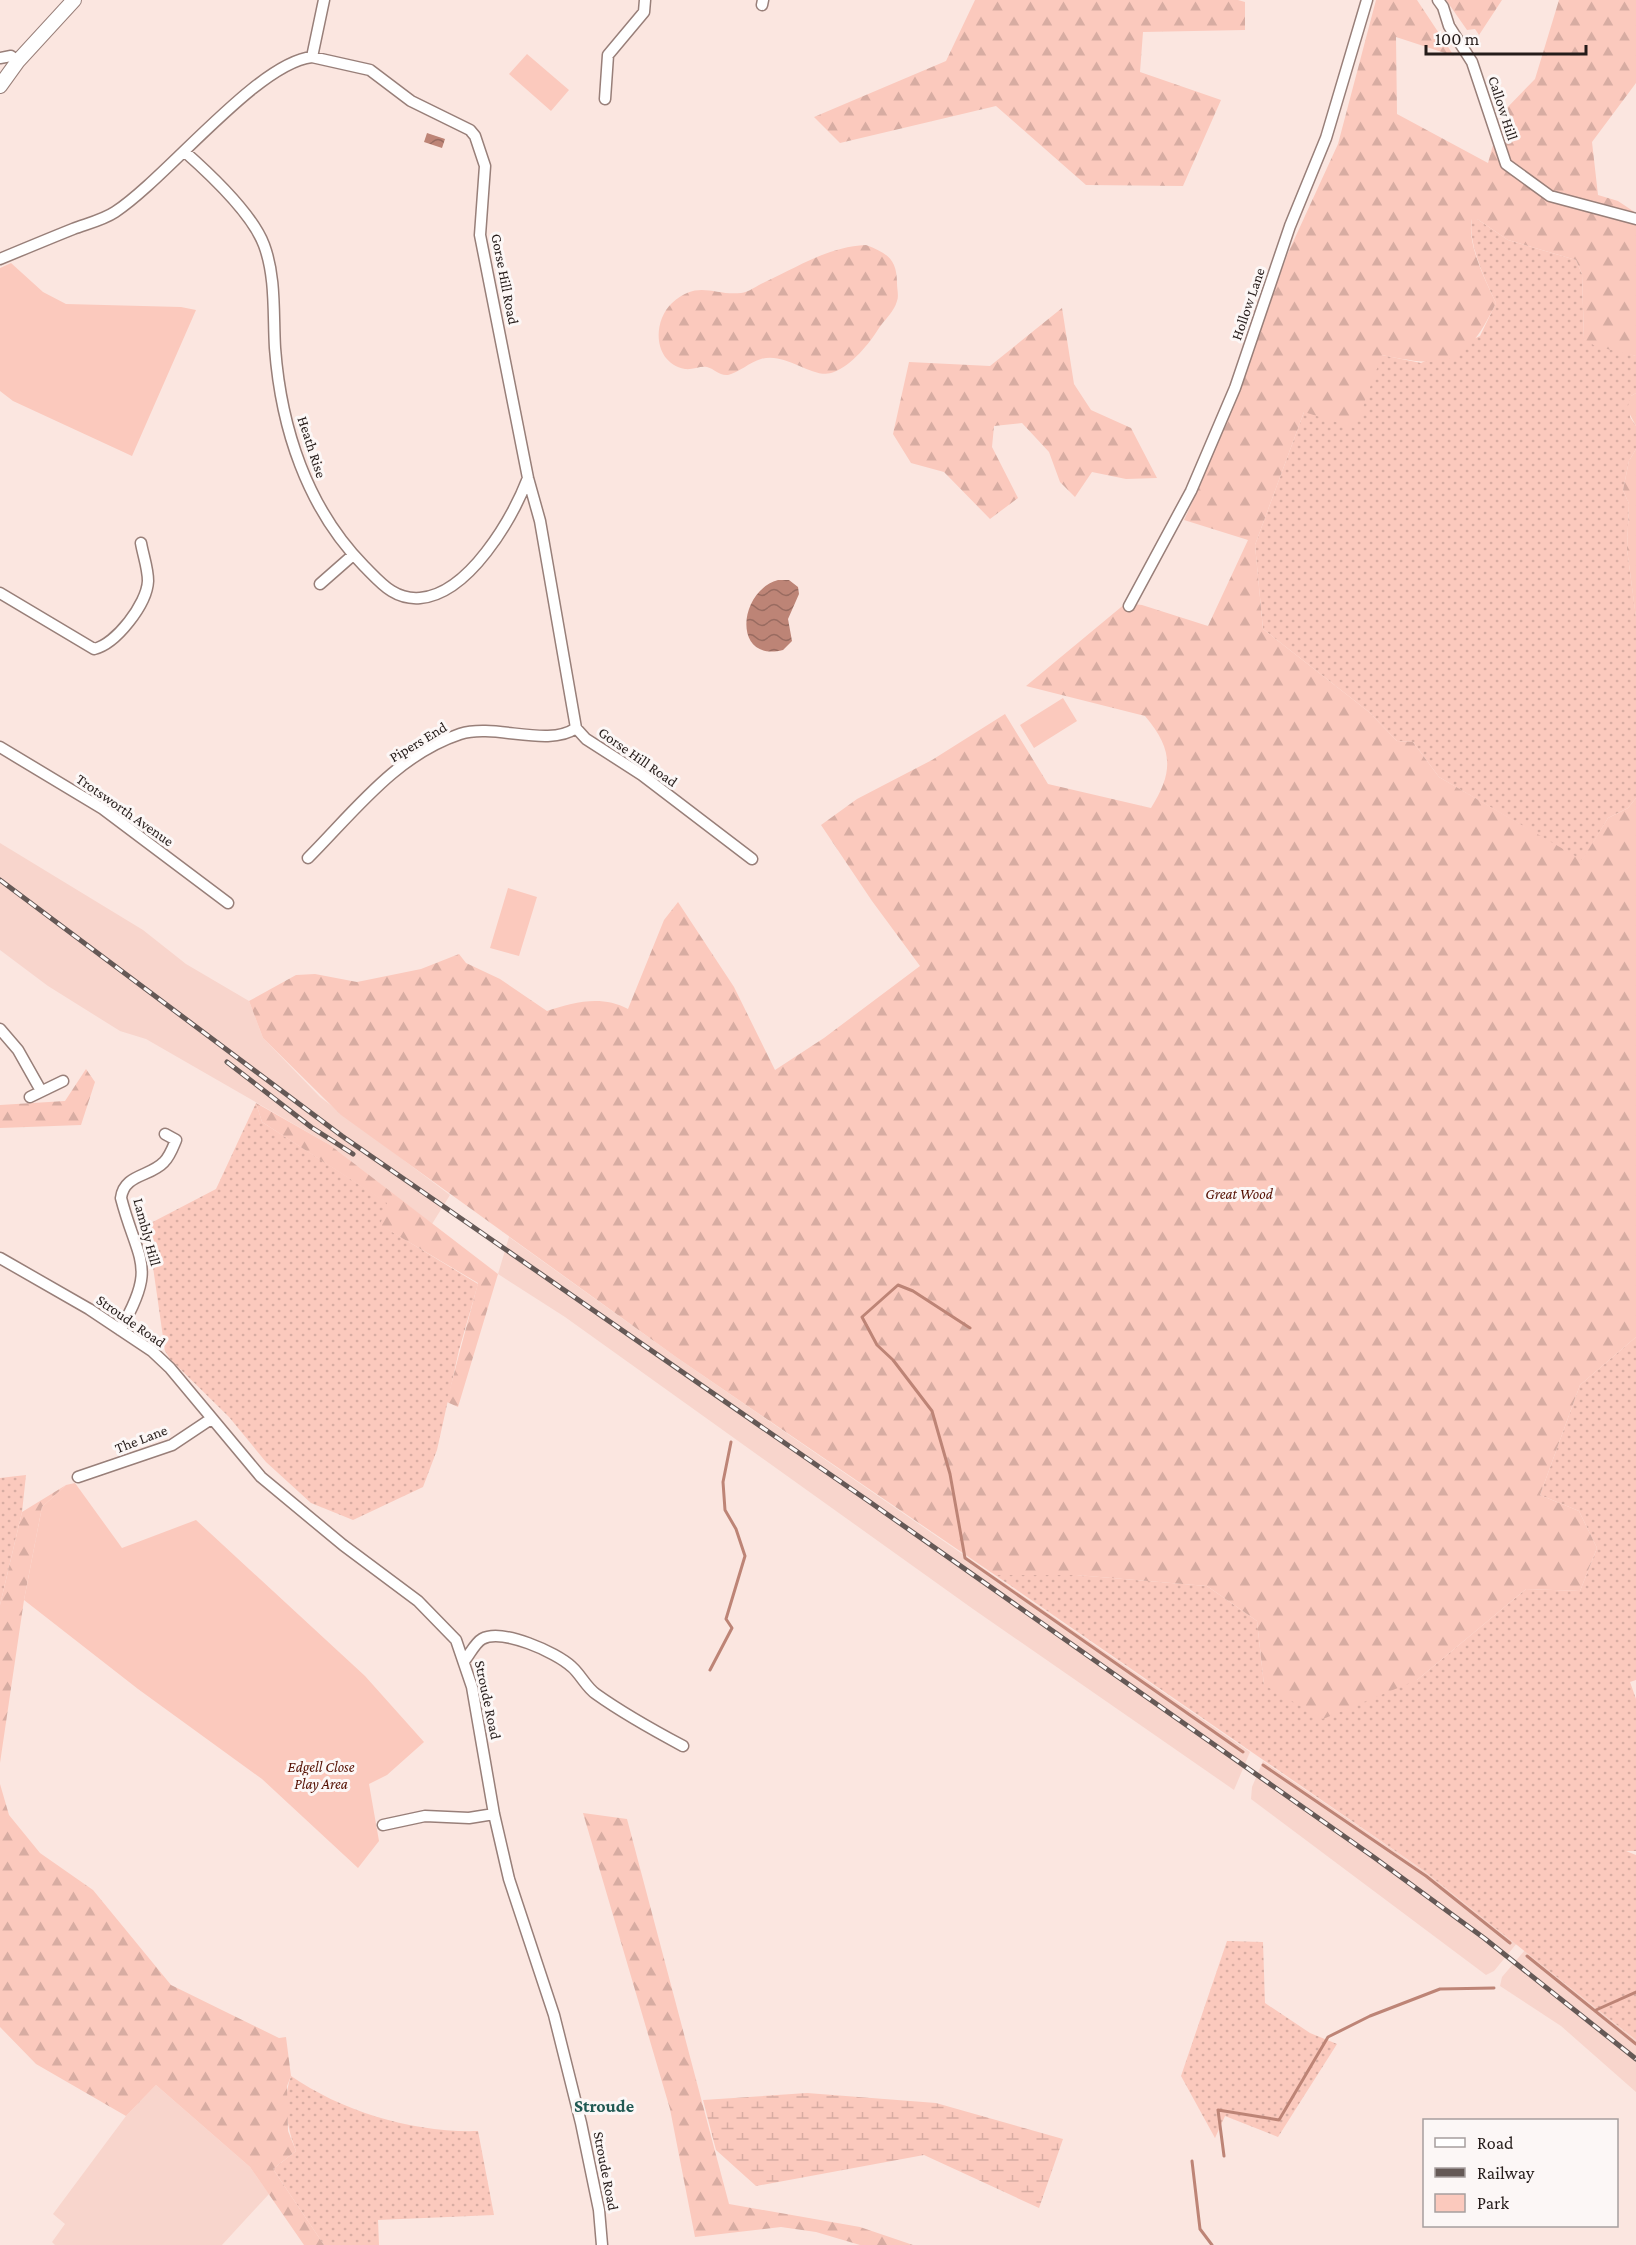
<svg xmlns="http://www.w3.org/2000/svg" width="1636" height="2245" viewBox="0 0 1636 2245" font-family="'Crimson Pro',serif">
  <defs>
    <pattern id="grass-dots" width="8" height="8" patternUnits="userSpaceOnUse" patternTransform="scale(1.5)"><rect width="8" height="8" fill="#fbc9bd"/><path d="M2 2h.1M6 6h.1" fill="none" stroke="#d7aca2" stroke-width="1.8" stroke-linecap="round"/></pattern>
    <pattern id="forest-firs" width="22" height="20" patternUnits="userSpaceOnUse" patternTransform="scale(1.5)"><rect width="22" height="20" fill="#fbc9bd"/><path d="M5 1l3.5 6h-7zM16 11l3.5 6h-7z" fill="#d7aca2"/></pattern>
    <pattern id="wetland-marsh" width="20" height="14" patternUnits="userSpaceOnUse" patternTransform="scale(1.5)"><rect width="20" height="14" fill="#fbc9bd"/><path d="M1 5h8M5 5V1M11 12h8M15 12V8" fill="none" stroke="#d7aca2"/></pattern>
    <pattern id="water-waves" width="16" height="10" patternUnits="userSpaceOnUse" patternTransform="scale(1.5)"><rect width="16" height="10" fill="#bd8476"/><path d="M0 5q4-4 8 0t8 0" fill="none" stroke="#996b60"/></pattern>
  </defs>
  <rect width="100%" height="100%" fill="#fbe6e0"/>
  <path fill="#f8d5cc" d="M0,843L143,930L186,964L249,1001L263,1038L320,1097L450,1195L432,1224L330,1145L146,1039L120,1031L48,986L0,950Z
    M509,1237L676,1357L1250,1752L1234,1790L973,1609L565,1317L498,1274Z
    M1263,1761L1423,1870L1517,1943L1494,1971L1486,1975L1251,1799L1252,1787Z
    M1525,1950L1636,2040V2092L1561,2026L1500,1986L1502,1977Z
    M156,2085L250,2167L269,2194L222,2245H55L52,2242L65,2224L53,2214L126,2116Z"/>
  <path fill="url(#grass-dots)" d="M1472,219H1477L1508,240L1576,260L1582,274L1584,339L1636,356V393L1631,396L1630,417L1636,426V449L1629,461L1623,490L1629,504L1627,549L1636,617V798L1628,808L1608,818L1582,861L1439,777L1413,742L1397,741L1369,712L1263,629L1255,545L1304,412L1382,355L1421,363L1480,336L1496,303C1486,282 1467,242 1472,219Z
    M256,1103L262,1122L388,1203L381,1225L478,1284L459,1350L437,1450L423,1487L353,1520L311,1503L266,1462L229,1417L170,1359L165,1351L147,1225L216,1189Z
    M1636,1337V1680L1630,1682L1636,1699V1851H1626L1636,1855V2040L1423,1870L995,1575H1076L1207,1586L1257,1621L1264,1685L1417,1680L1526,1589L1580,1591L1597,1548L1579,1511L1540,1495L1580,1385Z
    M26,1475L22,1512L0,1605V1478Z
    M1227,1941L1263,1942L1265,2003L1310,2033L1337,2044L1278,2137L1225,2116L1215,2138L1181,2076Z
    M291,2076C343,2112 414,2133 478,2131L494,2215L378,2220L379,2245H324L273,2169L296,2151C287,2128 282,2100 291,2076Z"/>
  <path fill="url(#forest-firs)" d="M975,0H1238L1245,2V30L1143,32L1140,72L1221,100L1183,186L1086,185L996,106L840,143L814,117L946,61Z
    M1376,0H1417L1454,56L1396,37L1397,114L1488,163L1502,113L1535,79L1559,0H1636V83L1592,142L1598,195L1618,201L1636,213V356L1595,346L1584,339L1582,274L1576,260L1508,240L1477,219H1472C1466,242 1486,282 1496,303C1466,365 1448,369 1382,355L1355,428L1304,412L1255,545L1263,629L1369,712L1397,741L1413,742L1439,777L1582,860L1608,818L1628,808L1636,798V1337L1580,1385L1540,1495L1579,1511L1597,1548L1580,1591L1526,1589L1417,1680L1323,1719L1264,1685L1257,1621L1207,1586L1076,1575H995L676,1357L341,1115L263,1038L249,1001L296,975L315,974L357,982L421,969L459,954L466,963L500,979L547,1011C574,1002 602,995 628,1009L664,920L678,902L734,987L775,1070L824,1038L920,966L872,901L821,825L857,799L932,760L1005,714L1048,784L1151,808C1174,772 1173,749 1145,716L1026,686L1126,603L1142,605L1208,626L1248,540L1184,520L1202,481L1288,253L1338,144Z
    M1446,0H1502L1479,35L1475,29L1467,30Z
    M866,245C887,253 897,259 897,283C897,289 899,296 897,301C894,312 885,319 879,328C869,344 852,365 834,372C814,381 786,351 761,359C750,362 738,373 728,375C719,376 715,369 707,367C700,366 692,370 685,369C653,363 652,322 672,303C698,279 714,296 741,293C749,292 758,285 765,282C800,266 827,247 866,245Z
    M1062,308L1074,384L1091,410L1131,428L1157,478L1126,479L1092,472L1075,497L1060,482L1049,452L1022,423L994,426L992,447L1018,498L990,519L944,472L911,463L893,434L909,362L990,366Z
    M1636,393V426L1627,409L1631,396Z
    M1636,449V618L1627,549L1629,504L1623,490L1629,461Z
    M86,1069L95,1082L81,1125L0,1128V1105L65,1101Z
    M256,1103L330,1145L498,1274L458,1407L438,1398L447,1400L478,1283L380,1225L387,1203L262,1122Z
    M66,1485L42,1507L24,1600L0,1763V1605L22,1512Z
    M0,1784L9,1815L40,1853L93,1890L171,1985L279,2038L286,2037L291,2076L287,2086L288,2131L296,2151L273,2169L324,2245H304L250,2167L156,2085L126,2116L36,2064L0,2027Z
    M583,1813L627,1819L729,2204L860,2227L913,2245H860L816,2232L781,2227L695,2237L670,2109Z"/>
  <path fill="url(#wetland-marsh)" d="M807,2093L936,2103L1063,2139L1039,2208L924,2155L756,2186L716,2150L703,2100Z"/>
  <path fill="#fbc9bd" d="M527,54L569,90L551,111L509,74Z
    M11,263L43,292L66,304L181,307L196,310L132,456L13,401L0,391V268Z
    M1063,698L1077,721L1034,748L1020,725Z
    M508,888L537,897L519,956L490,948Z
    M75,1483L122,1548L196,1520L365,1676L424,1742L387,1775L369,1784L379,1841L358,1868L262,1779L138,1689L24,1600L42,1507L66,1485Z"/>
  <path fill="url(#water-waves)" d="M427,133L445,139L442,148L424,142Z
    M778,580H789L798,587L799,594L788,619L792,641L783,650C732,663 738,591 778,580Z"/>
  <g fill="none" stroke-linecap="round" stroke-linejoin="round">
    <path stroke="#bd8476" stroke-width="3" d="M970,1328L913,1291L898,1285L862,1317L877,1345L893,1360L932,1411L950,1474L965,1558L1243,1752
      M710,1670L732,1628L726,1619L745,1556L736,1529L725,1510L723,1482L731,1442
      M1263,1765L1426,1876L1510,1943
      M1527,1956L1636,2044
      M1596,2010L1636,1992
      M1224,2156L1218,2110L1279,2120L1328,2037L1370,2016L1440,1989L1494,1988
      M1192,2161L1200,2229L1212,2245"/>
    <g stroke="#987f79" stroke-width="13">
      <path id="minor" d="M1438,0L1443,7L1449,26L1472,62L1506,164L1550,196L1636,219
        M762,5L763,0
        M312,57L324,0
        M0,58L11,56L18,61
        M605,99L608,55L644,12L645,0
        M185,152C211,175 252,213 264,245C276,277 273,314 275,348C281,428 307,508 364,566C381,583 394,600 420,598C469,594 512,519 528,478
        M0,259C24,249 48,239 73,229C86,224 103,220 115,212C168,177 257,63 312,57L370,70L411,101L470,130L475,136L485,166L480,235L528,478L540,521L576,728L586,739L642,775L752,859
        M320,584L353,555
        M0,593L94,649C116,644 147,604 148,581C148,568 143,555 141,543
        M1129,606L1191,491L1235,388L1290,226L1326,138L1367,0
        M0,747L103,809L228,903
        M308,858C353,813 396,755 460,734C495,723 548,748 576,728
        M0,1029L18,1050L40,1089
        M30,1097L63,1081
        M0,1258L89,1309L152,1351L170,1368L261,1477L343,1545L418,1601L456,1640L472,1687L494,1814L509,1879L554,2015L581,2123L599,2210L602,2245
        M120,1330C158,1265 138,1263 121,1198C124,1174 150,1177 164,1162C170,1156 173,1147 176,1140L165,1134
        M78,1477L172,1445L211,1419
        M465,1660C470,1654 475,1643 482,1639C502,1628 556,1652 572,1667C581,1675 586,1687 596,1694C624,1714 653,1730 683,1746
        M383,1825L425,1816L469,1818L494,1814"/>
    </g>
    <g stroke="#987f79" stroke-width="16">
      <path id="major" d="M0,86L18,61L74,0"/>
    </g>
    <use href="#minor" stroke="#fff" stroke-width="10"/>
    <use href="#major" stroke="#fff" stroke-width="14"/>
    <g stroke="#655956" stroke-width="5">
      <path id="rail" d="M0,880L342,1136L867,1500L1375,1858L1484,1938L1636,2059
        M227,1062L311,1127L353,1154"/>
    </g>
    <use href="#rail" stroke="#fcf7f6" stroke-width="3" stroke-dasharray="9" stroke-linecap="butt"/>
  </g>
  <g text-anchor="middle" stroke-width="6" stroke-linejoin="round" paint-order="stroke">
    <g font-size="15" fill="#251c1a" stroke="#fcf7f6">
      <text transform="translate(1503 108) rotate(72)" y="5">Callow Hill</text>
      <text transform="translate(505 279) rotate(79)" y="5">Gorse Hill Road</text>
      <text transform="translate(1248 304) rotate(-71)" y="5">Hollow Lane</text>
      <text transform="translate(312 447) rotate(72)" y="5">Heath Rise</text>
      <text transform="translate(418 742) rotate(-31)" y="5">Pipers End</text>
      <text transform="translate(638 757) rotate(35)" y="5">Gorse Hill Road</text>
      <text transform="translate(125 810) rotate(35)" y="5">Trotsworth Avenue</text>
      <text transform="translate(147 1232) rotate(75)" y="5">Lambly Hill</text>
      <text transform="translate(131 1321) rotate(35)" y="5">Stroude Road</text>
      <text transform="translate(141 1439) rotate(-21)" y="5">The Lane</text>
      <text transform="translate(488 1700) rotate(78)" y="5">Stroude Road</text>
      <text transform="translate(606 2171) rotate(79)" y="5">Stroude Road</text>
    </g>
    <g font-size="15" font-style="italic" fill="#540f00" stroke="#fcf7f6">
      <text x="1239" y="1199">Great Wood</text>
      <text x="321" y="1772">Edgell Close<tspan x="321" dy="17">Play Area</tspan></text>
    </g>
    <g font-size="18" font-weight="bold" fill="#205953" stroke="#fcf7f6">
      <text x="604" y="2112">Stroude</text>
    </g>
  </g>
  <rect x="1423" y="2119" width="195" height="108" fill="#fcf7f6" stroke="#a69f9e" stroke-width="1.5"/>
  <rect x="1435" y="2138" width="30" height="9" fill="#ffffff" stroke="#a69f9e" stroke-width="1.5"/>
  <text x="1477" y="2149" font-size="18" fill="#251c1a">Road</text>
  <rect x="1435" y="2168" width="30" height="9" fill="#655956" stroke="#a69f9e" stroke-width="1.5"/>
  <text x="1477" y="2179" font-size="18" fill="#251c1a">Railway</text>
  <rect x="1435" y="2194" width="30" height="18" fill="#fbc9bd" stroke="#a69f9e" stroke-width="1.5"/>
  <text x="1477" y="2209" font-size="18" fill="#251c1a">Park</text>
  <path d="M1426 45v9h160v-9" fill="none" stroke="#251c1a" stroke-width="3"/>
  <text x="1435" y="45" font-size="18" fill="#251c1a" stroke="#fcf7f6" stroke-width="4.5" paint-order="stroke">100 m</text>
</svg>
